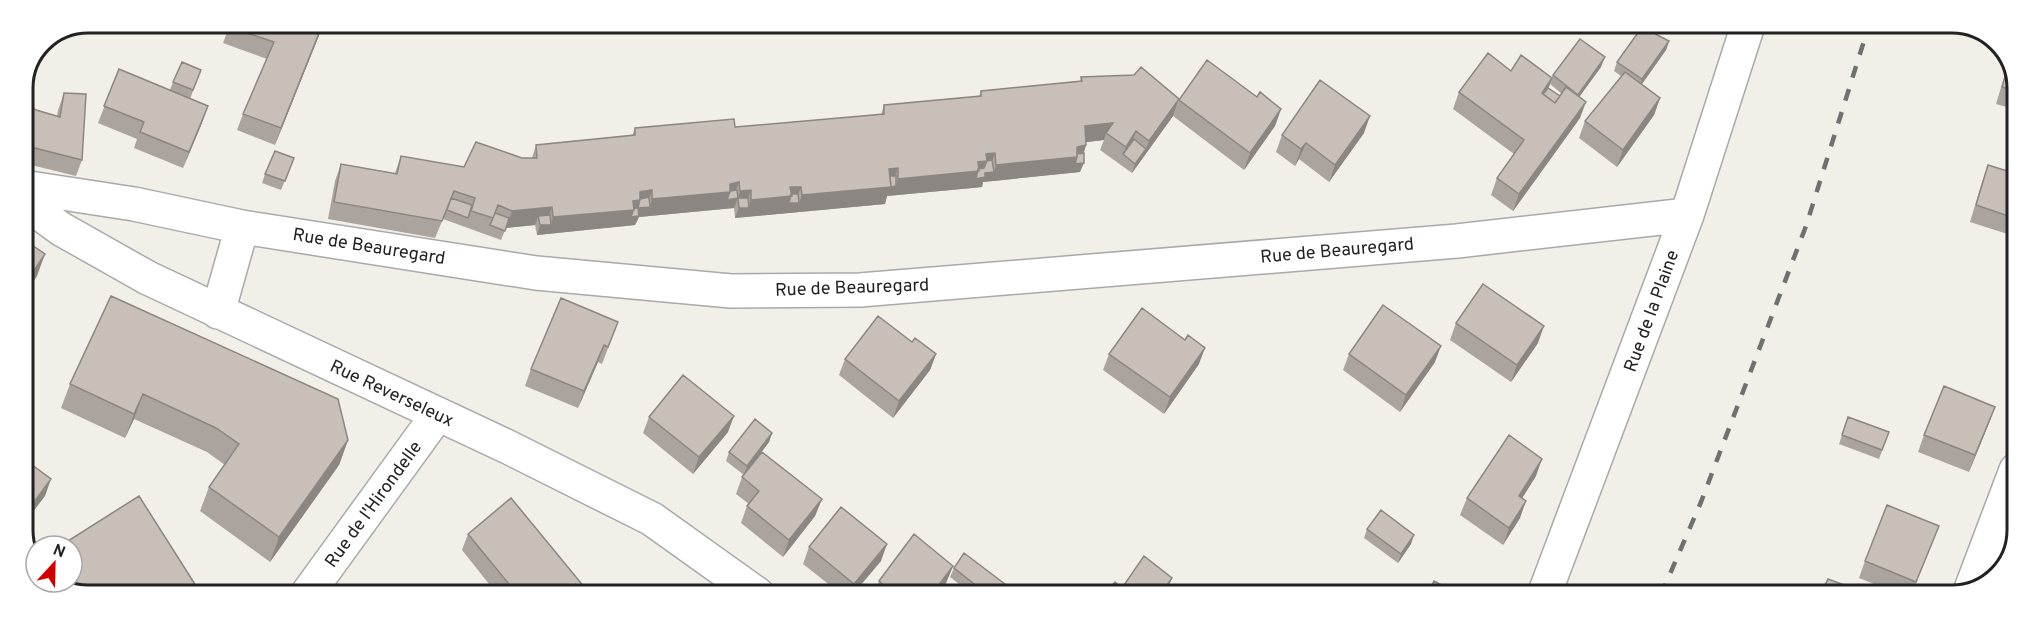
<svg xmlns="http://www.w3.org/2000/svg" width="2040" height="618" viewBox="0 0 2040 618" font-family="Overpass,sans-serif">
  <rect width="100%" height="100%" fill="#f2efe9"/>
  <g fill="none" stroke-linecap="round" stroke-linejoin="round">
    <g stroke="#a9a9a9" stroke-width="36">
      <path id="minor" d="M23,187L134,204L242,227L536,273L731,291L860,290L1457,241L1687,215
        M23,201L61,229L148,278L508,447L652,519L757,594
        M218,312L242,227
        M1971,589L2016,470
        M308,593L438,414
        M1544,595L1687,215L1748,25"/>
    </g>
    <use href="#minor" stroke="#fff" stroke-width="33"/>
    <path stroke="#707070" stroke-width="4.5" stroke-dasharray="12 12" stroke-linecap="butt" d="M1661,595L1701,502L1806,226L1869,25"/>
  </g>
  <path fill="#aba49e" fill-rule="evenodd" d="M324,23L275,145L237,130L243,114L267,59L223,43L229,27Z
    M1669,41L1666,50L1642,84L1660,98L1654,115L1617,167L1579,138L1585,121L1621,76L1614,71L1617,62Z
    M2009,61L2017,84V110L1996,104Z
    M1601,67L1579,97L1580,118L1513,211L1491,195L1497,178L1514,154L1453,109L1459,92L1511,71L1552,77L1553,75ZM1550,84L1562,94L1560,96L1549,88Z
    M119,69L170,90L173,82L201,70L190,99L202,123L183,168L134,148L137,139L98,123Z
    M1081,77L1179,99L1173,116L1132,173L1100,150L1104,140L1086,142V145L1084,153L1080,172L983,182L982,187L972,188L887,196L885,204L735,218L734,208L639,217L635,225L547,234L537,235L535,225L506,228L501,240L443,219L435,238L328,219L335,181L341,164L395,173L401,156L464,167L522,158H532L536,145L632,136L635,128L735,127L881,115L884,105L979,96L981,91L1080,81Z
    M64,93L82,160L76,176L23,163V100L36,110L57,116L58,110Z
    M1179,100L1281,109L1275,126L1244,170L1173,116Z
    M1364,133L1329,182L1299,159L1295,166L1276,152L1282,135Z
    M294,158L281,190L262,183L265,174Z
    M1988,165L2017,174V237L1970,222L1982,182Z
    M111,296L348,440L339,465L270,562L200,511L209,487L225,465L207,452L134,419L125,438L61,408L70,384Z
    M618,322L602,364L598,362L578,408L525,386L531,369Z
    M1456,323L1538,343L1511,382L1450,340Z
    M936,354L930,370L893,418L839,375L845,359Z
    M1109,354L1199,364L1164,414L1103,370Z
    M1349,354L1435,362L1400,412L1343,370Z
    M649,417L728,432L693,474L643,433Z
    M1848,417L1889,432L1879,459L1839,444Z
    M1989,423L1969,472L1918,452L1924,435Z
    M772,433L769,442L753,463L822,499L815,516L783,557L741,523L747,506L749,504L736,494L742,477L744,475L726,461L729,452Z
    M1536,476L1522,498L1520,518L1503,545L1460,515L1467,498Z
    M1367,529L1411,544L1398,563L1364,538Z
    M468,534L590,594H497L462,550Z
    M1933,542L1911,595H1902L1859,578L1865,561Z
    M809,547L881,561L853,594H841L803,564Z
    M953,566L946,583L938,594H874L879,581Z
    M954,568L1018,594H972L950,577Z
    M53,582H72L71,593Z"/>
  <path fill="#8b8681" d="M323,23H324L275,145L281,128Z
    M1669,41L1666,50L1639,88L1642,79Z
    M1605,57L1601,67L1574,104L1578,95Z
    M1552,78L1546,94L1541,102L1542,93Z
    M1660,98L1654,115L1617,167L1623,150Z
    M1179,99L1173,116L1132,173L1135,164L1146,149L1149,141Z
    M1586,102L1580,118L1513,211L1519,194Z
    M208,106L202,123L183,168L189,152Z
    M1281,109L1275,126L1244,170L1250,153Z
    M1370,116L1364,133L1329,182L1335,165Z
    M1113,123L1106,133L1104,140L1079,143L1085,126Z
    M1136,131L1130,148L1123,154L1126,147Z
    M1306,143L1299,159L1295,166L1301,149Z
    M1086,145L1080,162L1084,163L1080,172L983,182L982,187L972,188L887,196L885,204L745,217L751,200L790,187H801L795,203H799L802,195L896,186L898,179L978,162L986,154L995,153L989,169L985,173L994,172L996,165Z
    M898,168L892,185L887,186L889,169Z
    M739,182L733,199L738,198L740,191L751,190L745,207L738,198L734,208L639,217L635,225L537,235L540,225H551L553,217L633,201L640,192L652,190L646,207H650L652,199Z
    M552,207L546,224L538,216L535,225L506,228L512,211Z
    M739,208H749L745,217L735,218Z
    M45,254L37,276L23,297V287Z
    M1544,326L1538,343L1511,382L1517,365Z
    M604,345L598,362L578,408L584,391Z
    M1441,346L1435,362L1400,412L1406,395Z
    M1205,348L1199,364L1164,414L1170,397Z
    M936,354L930,370L893,418L899,401Z
    M143,394L134,419L125,438L134,414Z
    M1995,407L1989,423L1969,472L1975,455Z
    M734,416L728,432L693,474L699,457Z
    M772,433L769,442L744,475L747,466Z
    M348,440L339,465L270,562L279,537Z
    M1542,459L1536,476L1513,513L1519,496Z
    M51,479L45,496L23,525V517Z
    M822,499L815,516L783,557L789,540Z
    M1526,501L1520,518L1503,545L1509,528Z
    M1414,535L1411,544L1398,563L1401,554Z
    M887,544L881,561L853,594H850L854,584Z
    M953,566L946,583L938,594H932Z
    M1172,578L1168,588L1163,595H1160Z"/>
  <path fill="#c7bfb8" stroke="#8b8681" stroke-width="1.5" d="M231,23H323L281,128L243,114L274,42L229,27Z
    M1642,27L1669,41L1642,79L1617,62Z
    M1580,39L1605,57L1578,95L1553,75Z
    M1488,53L1511,71L1521,55L1552,78L1542,93L1555,103L1566,87L1586,102L1519,194L1497,178L1524,140L1459,92Z
    M1207,60L1257,97L1260,92L1281,109L1250,153L1179,100Z
    M182,62L201,70L193,90L173,82Z
    M2009,63L2017,84V91L2002,87Z
    M1141,67L1179,99L1149,141L1136,131L1126,147L1106,133L1113,123L1085,126L1086,145L1077,147V157L996,165L995,153L986,154L987,161L978,162L979,171L898,179V168L889,169L891,187L802,195L801,187H790L792,196L751,200V190L740,191L739,182L730,184V192L652,199V190L640,192V200L633,201L634,210L553,217L552,207L512,211L498,205L493,218L471,211L475,198L454,191L442,221L334,202L341,164L397,174L401,156L464,167L476,142L522,158H537L536,145L635,135V128L734,119L735,127L884,114V105L981,96V91L1082,81L1081,77L1134,75Z
    M119,69L208,106L189,152L140,132L144,122L104,106Z
    M1625,72L1660,98L1623,150L1585,121Z
    M1320,80L1370,116L1335,165L1306,143L1301,149L1282,135Z
    M1548,88L1560,96L1555,103L1543,94Z
    M64,93L86,94L82,160L27,146L23,142V100L36,110L60,117Z
    M1134,139L1146,149L1135,164L1123,154Z
    M275,151L294,158L285,181L265,174Z
    M1084,153V163L1075,164L1077,157V154Z
    M992,160L994,172L985,173V177L976,179L978,169L984,168L987,161Z
    M1988,165L2017,174V219L1976,205Z
    M890,176H896V186L891,187Z
    M737,190L738,198L727,200L730,191Z
    M791,194H798L799,203H789Z
    M649,197L650,207L638,208L640,199Z
    M451,198L472,205L468,218L447,210Z
    M738,198H748L749,208H739Z
    M634,208H638L639,216L631,217Z
    M495,213L509,218L505,231L490,225Z
    M550,215L551,225H540L538,216Z
    M23,239L45,254L23,287Z
    M1483,284L1544,326L1517,365L1456,323Z
    M111,296L338,399L348,440L279,537L209,487L239,444L216,428L143,394L134,414L70,384Z
    M561,298L618,322L608,347L604,345L584,391L531,369Z
    M1383,305L1441,346L1406,395L1349,354Z
    M1142,308L1185,340L1188,335L1205,348L1170,397L1109,354Z
    M878,316L912,342L915,338L936,354L899,401L845,359Z
    M683,375L734,416L699,457L649,417Z
    M1944,386L1995,407L1975,455L1924,435Z
    M1848,417L1889,432L1882,450L1842,435Z
    M755,419L772,433L747,466L729,452Z
    M1509,435L1542,459L1519,496L1526,501L1509,528L1467,498Z
    M762,452L822,499L789,540L747,506L759,491L742,477Z
    M24,459L51,479L23,517V461Z
    M139,496L198,589L190,593H71L70,592L63,582H72V546H60Z
    M511,498L590,594H517L468,534Z
    M1887,505L1939,526L1916,582L1865,561Z
    M841,507L887,544L854,584L809,547Z
    M1381,510L1414,535L1401,554L1367,529Z
    M914,534L953,566L932,594H894L879,581Z
    M964,553L1018,594H987L954,568Z
    M1144,556L1172,578L1160,595L1105,594L1115,582L1122,588Z
    M1828,579L1871,595H1820Z
    M1434,581L1460,595H1427Z
    M369,585L381,594H362Z"/>
  <g text-anchor="middle" stroke-width="5" stroke-linejoin="round" paint-order="stroke">
    <g font-size="18" fill="#222" stroke="#fff">
      <text transform="translate(369 246) rotate(9)" y="6">Rue de Beauregard</text>
      <text transform="translate(1337 250) rotate(-5)" y="6">Rue de Beauregard</text>
      <text transform="translate(852 287) rotate(-2)" y="6">Rue de Beauregard</text>
      <text transform="translate(1651 311) rotate(-70)" y="6">Rue de la Plaine</text>
      <text transform="translate(392 393) rotate(25)" y="6">Rue Reverseleux</text>
      <text transform="translate(373 504) rotate(-54)" y="6">Rue de l'Hirondelle</text>
    </g>
  </g>
  <path d="M0 0H2040V618H0ZM88 33H1952A55 55 0 0 1 2007 88V530A55 55 0 0 1 1952 585H88A55 55 0 0 1 33 530V88A55 55 0 0 1 88 33Z" fill="#fff" fill-rule="evenodd"/>
  <path fill="none" stroke="#222" stroke-width="3" d="M88 33H1952A55 55 0 0 1 2007 88V530A55 55 0 0 1 1952 585H88A55 55 0 0 1 33 530V88A55 55 0 0 1 88 33Z"/>
  <g transform="translate(54 564) rotate(22)"><circle r="28" fill="#ffffff" stroke="#a7a7a7" stroke-width="1.5"/>
  <path d="M0-4.5L10 22L0 15L-10 22Z" fill="#d40000"/>
  <text y="-9" font-size="16" font-weight="bold" text-anchor="middle" fill="#222222">N</text>
  </g>
</svg>
